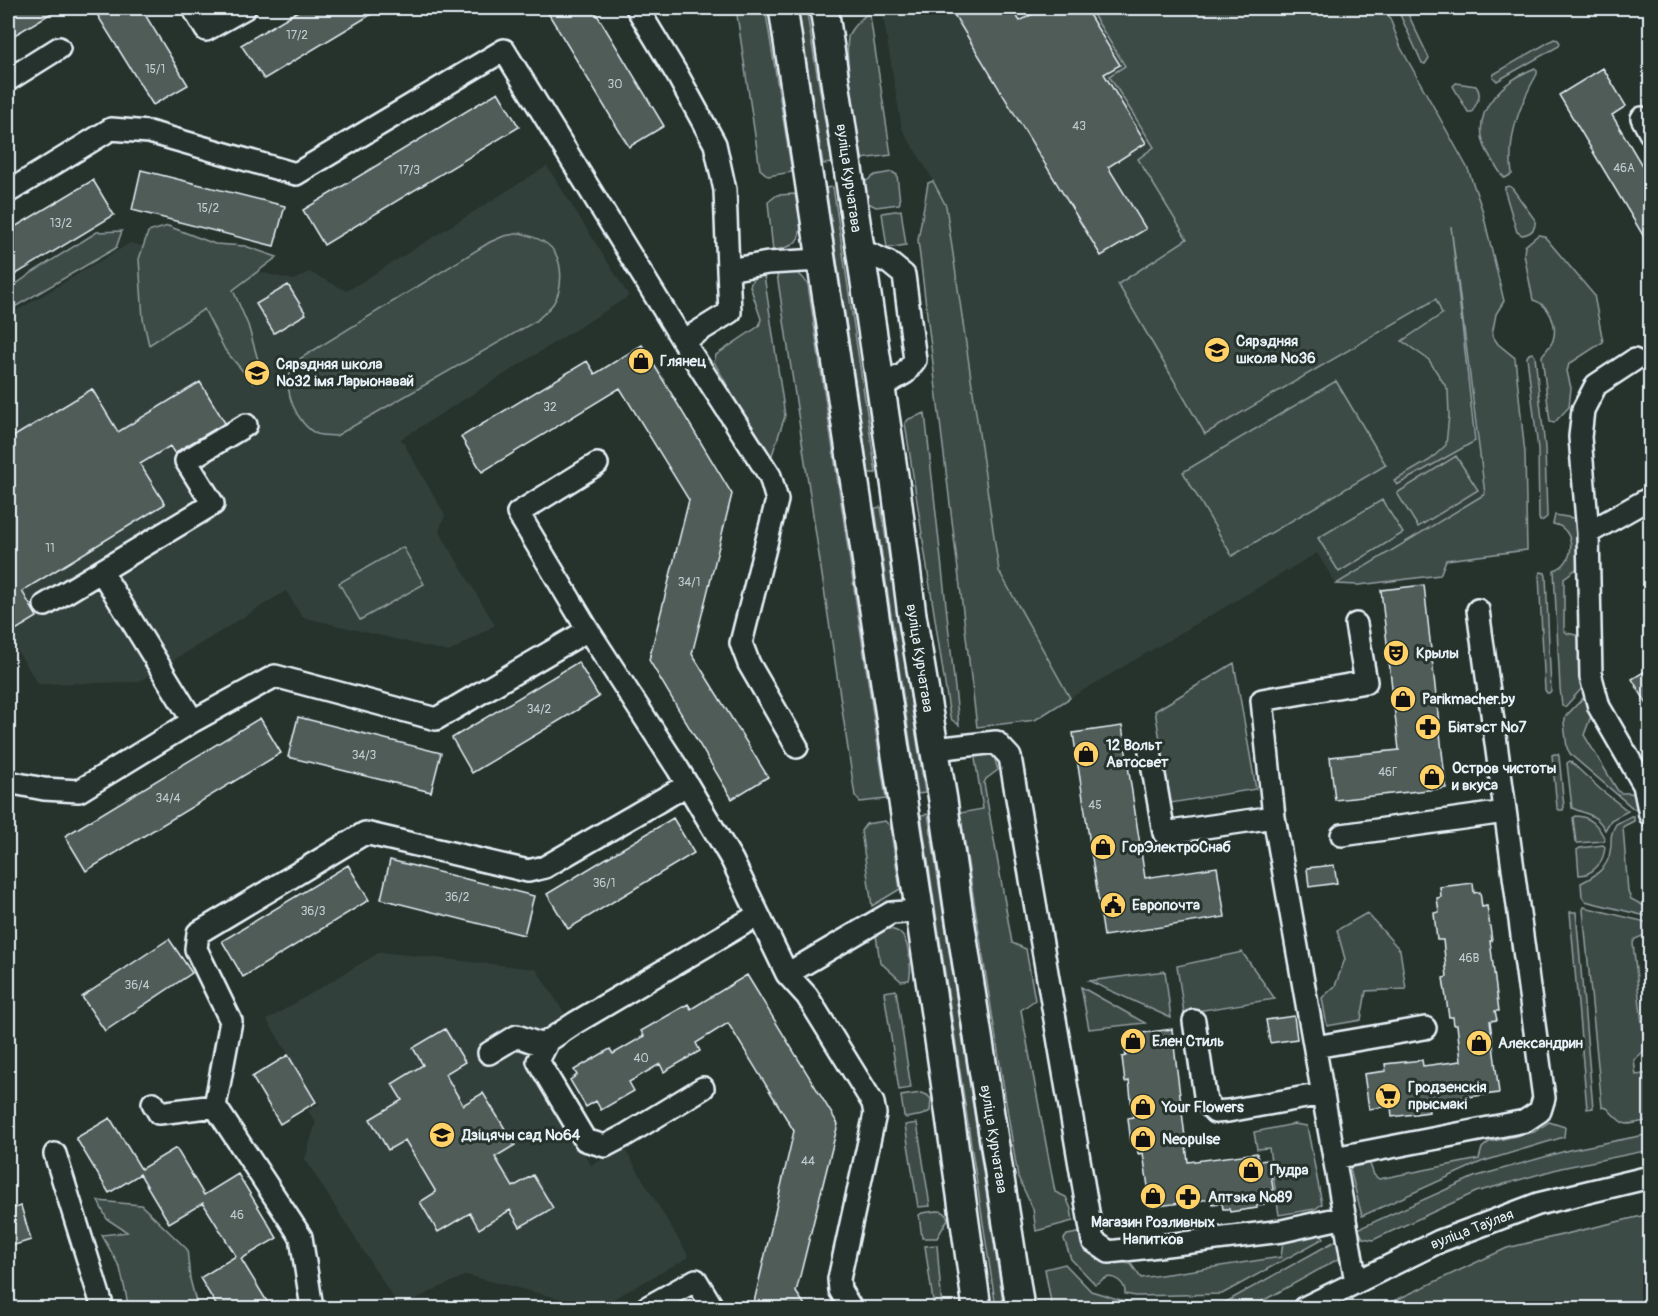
<svg xmlns="http://www.w3.org/2000/svg" width="1658" height="1316" viewBox="0 0 1658 1316" font-family="Pangolin,sans-serif">
  <rect width="100%" height="100%" fill="#26332d"/>
  <filter id="ink" filterUnits="userSpaceOnUse"><feTurbulence type="fractalNoise" baseFrequency=".0167" numOctaves="2"/><feDisplacementMap in="SourceGraphic" scale="12" xChannelSelector="R" yChannelSelector="G"/><feConvolveMatrix kernelMatrix="1 2 1 2 8 2 1 2 1" color-interpolation-filters="sRGB"/></filter>
  <g filter="url(#ink)">
    <path fill="#333f3a" d="M884,8H1375L1442,149L1485,494L1336,584L1317,553L1070,698L999,571L946,206L929,173L902,129L882,9Z
      M547,166L629,296L401,439L445,515L439,531L495,625L449,652L302,617L286,591L138,682L38,684L8,636V316L130,243L294,280L309,272L347,291Z
      M380,952L536,969L565,1014L535,1033L526,1055L591,1165L624,1148L689,1257L597,1308L466,1275L399,1307L305,1159L316,1122L308,1111L319,1104L267,1020Z"/>
    <path fill="#3e4b47" stroke="#939ea0" stroke-width="1.5" d="M736,8H765L792,172L768,176L760,169Z
      M798,8H806L832,163L823,164Z
      M1089,8H1386L1401,48L1468,169L1482,209L1504,301L1496,314L1492,335L1498,344L1515,358L1525,454L1527,550L1446,560L1440,575L1359,585L1336,584L1485,494L1451,226L1475,441L1397,485L1394,481L1430,460L1446,445L1449,415L1448,390L1429,360L1402,341L1442,314L1436,299L1205,434L1118,284L1187,239L1138,159L1154,147L1109,76L1125,66Z
      M1397,8H1405L1429,58L1425,64L1422,63Z
      M867,14L870,16L891,155L862,159C859,137 842,50 849,34C853,25 860,20 867,14Z
      M1554,39L1558,40L1560,43L1559,46L1497,81L1493,77L1494,74Z
      M1535,68L1537,71V74C1519,106 1507,137 1512,174L1505,178L1501,174C1495,164 1486,153 1483,141C1474,107 1505,80 1535,68Z
      M1456,83L1476,86C1483,95 1477,102 1472,112H1468L1453,86Z
      M892,172L897,175L900,202L899,204L876,207L868,203L865,182L875,175Z
      M933,181L946,206L999,571L1070,698L1035,720L977,727L918,240L928,183Z
      M1509,186L1512,188L1535,220C1536,230 1530,234 1522,235L1517,232L1505,192V187Z
      M833,187L876,473H869L826,188Z
      M795,194C797,209 808,235 792,245C786,248 779,249 773,251L768,202L777,195Z
      M901,210L906,245L887,248L882,213Z
      M168,226L215,244L245,246L277,257L233,290L248,325L258,360L253,383L225,350L204,309L149,345L143,319L139,259L148,232Z
      M122,231L116,248L13,308L8,306V290L33,272L97,232Z
      M521,233C530,236 539,238 547,244C564,256 564,288 553,304C548,310 542,316 536,321L336,436C330,435 322,436 317,434C297,425 281,388 292,369C294,365 298,361 301,358L490,242L504,236Z
      M1538,235L1544,236L1594,295L1603,342L1569,364L1567,371L1571,388L1569,407L1554,423L1550,422L1542,356C1545,350 1551,347 1553,340C1558,325 1549,304 1533,300L1524,254L1525,246Z
      M786,271C798,271 802,275 808,285L886,799L860,802L855,796L777,274Z
      M759,275H764L785,416L770,461L714,362L716,355L759,326L761,319L750,286L752,281Z
      M1532,353L1535,356L1545,448L1547,517L1543,520L1540,521L1539,518L1538,449L1527,357L1529,354Z
      M1336,381L1386,465L1232,556L1183,472Z
      M925,413L959,725L952,720L950,717L905,423L909,419Z
      M1456,456L1478,490L1418,527L1397,493Z
      M1382,500L1403,533L1339,572L1318,538Z
      M881,507L925,793L918,794L875,508Z
      M1555,515L1573,518L1578,527L1579,567L1564,578V630L1567,633L1580,636L1585,642L1583,687L1565,707L1562,706L1560,688L1554,570C1576,564 1577,528 1553,524Z
      M403,547L424,584L360,620L339,583Z
      M1541,572L1545,573L1546,576L1551,691L1549,693H1547L1545,690L1539,575Z
      M1234,663L1256,789L1171,803L1155,711Z
      M1585,696L1593,711L1584,735L1618,791L1621,793H1631L1638,797L1639,811L1634,809L1571,755L1567,748L1564,723L1566,716Z
      M974,752L993,753L998,770L986,779L984,783L1012,943L1026,949L1035,1000L1021,1010L1055,1192L1066,1197L1071,1209L1073,1221L1036,1231L1033,1209L1018,1177L960,813L983,809Z
      M1554,754H1558L1559,756L1564,807L1563,810H1559L1557,807L1552,755Z
      M1570,761L1600,789L1628,811L1611,820L1605,830C1596,813 1587,815 1572,808L1567,763Z
      M928,814L1004,1308H996L921,815Z
      M1575,816C1591,816 1599,826 1605,840L1603,841L1578,843L1576,842L1573,818Z
      M1631,816H1634V821L1626,825L1623,827L1628,892L1631,899L1650,909V917L1585,901L1582,897L1581,883C1595,876 1608,868 1610,852C1613,839 1608,838 1616,824Z
      M885,821L890,826L900,889L872,906L861,831L866,824Z
      M1603,845L1605,847C1604,861 1594,875 1579,875L1577,850L1580,848Z
      M1584,907L1650,923V928L1647,934L1635,939L1633,943L1645,1050L1634,1060L1636,1075L1650,1073V1120C1624,1125 1626,1129 1607,1108L1602,1107L1583,910Z
      M1570,912H1576L1593,1108L1587,1109Z
      M1367,913L1400,950L1406,989L1366,991L1361,1020L1327,1026L1322,998L1335,986L1345,959L1337,930Z
      M885,929C902,928 907,940 909,955C910,964 912,971 909,980L901,981L880,962L876,935Z
      M1242,952L1275,999L1184,1013L1177,966Z
      M1165,971L1171,1018L1089,981Z
      M1081,987L1145,1023L1089,1029Z
      M896,990L911,1088L899,1090L884,992Z
      M921,1093L927,1095L931,1099L930,1111L923,1115L906,1118L904,1116L901,1096Z
      M1549,1122L1565,1127L1564,1137L1481,1162L1362,1216L1350,1169L1359,1162L1370,1164L1374,1175L1379,1179L1479,1159L1482,1148L1489,1142L1534,1132Z
      M917,1123L930,1206L918,1207L905,1125Z
      M1294,1124L1307,1126L1322,1204L1315,1209L1279,1215L1269,1148L1257,1149L1254,1132Z
      M1650,1134V1150L1561,1168L1476,1192L1373,1240L1363,1238L1358,1229L1474,1177L1569,1150Z
      M98,1201L141,1205L187,1249L190,1279L196,1302L200,1308H129L120,1268L102,1235L127,1232L107,1219Z
      M936,1211C943,1211 946,1212 948,1219L937,1238H922L919,1215L922,1213Z
      M1650,1214V1308H1379L1507,1248Z
      M1083,1232L1108,1260L1131,1264L1141,1278L1281,1257L1283,1242L1287,1239L1322,1235L1324,1238L1222,1294L1135,1296L1125,1294C1126,1284 1114,1273 1104,1279C1101,1280 1098,1283 1095,1284L1071,1259L1064,1239L1067,1235Z
      M1337,1240L1341,1244L1344,1250L1340,1258L1250,1308H1215Z
      M937,1245L942,1308H934L925,1246Z
      M1065,1264L1091,1291L1134,1304L1206,1303L1196,1308H1052L1045,1269Z"/>
    <path fill="#505c59" stroke="#e8f1f8" stroke-width="1.5" d="M8,8H60L8,39Z
      M93,8H141L188,85L153,105Z
      M303,8H382L264,79L241,45Z
      M545,8H593L664,126L629,147Z
      M950,8H1011L1020,21L1043,8H1085L1120,65L1104,74L1146,143L1108,167L1146,229L1101,256Z
      M1603,68L1626,106L1612,115L1650,179V247L1559,95Z
      M498,92L519,127L324,245L303,210Z
      M141,170L285,206L274,246L132,210Z
      M93,180L114,215L8,279V231Z
      M288,285L306,314L274,333L256,304Z
      M642,345L732,494L692,654L768,777L732,799L649,660L689,500L620,388L482,472L461,437L587,361L595,374Z
      M200,382L225,423L179,450L175,454L170,446L140,464L165,504L22,591L37,617L14,631L8,619V440L92,389L118,432Z
      M1424,585L1446,788L1335,800L1330,757L1399,750L1381,590Z
      M578,662L599,697L472,773L452,738Z
      M1650,668V709L1632,679Z
      M298,717L441,753L431,792L288,757Z
      M260,718L281,753L86,871L65,836Z
      M1122,726L1145,878L1217,867L1225,917L1104,936L1073,733Z
      M673,818L694,853L568,929L547,894Z
      M390,860L534,896L524,935L381,899Z
      M348,865L369,900L243,977L222,941Z
      M1334,865L1337,883L1309,887L1307,868Z
      M1473,883L1474,893L1480,892L1482,907L1487,906L1492,941H1490L1499,1011H1495L1497,1020L1490,1021L1499,1093L1427,1102L1429,1112L1392,1117L1391,1106L1369,1109L1364,1074L1386,1071L1385,1064L1422,1060L1423,1066L1461,1061L1457,1025H1454L1453,1017H1449L1443,978L1447,977L1443,940H1437L1434,913L1439,912L1437,898L1441,897L1440,887Z
      M169,939L192,973L105,1031L82,997Z
      M747,975L838,1124L796,1292L807,1308H759L754,1302L794,1131L728,1023L696,1043L700,1051L664,1072L660,1064L629,1082L634,1091L601,1110L596,1101L586,1107L570,1080L577,1075L574,1070L610,1049L613,1054L644,1036L641,1031L688,1004L691,1009Z
      M1294,1016L1297,1039L1270,1043L1266,1020Z
      M445,1029L465,1062L445,1074L463,1105L483,1093L515,1145L495,1157L513,1187L533,1175L553,1208L520,1227L510,1210L479,1229L470,1213L438,1232L420,1202L436,1192L405,1140L388,1150L370,1119L402,1100L392,1084L423,1065L413,1048Z
      M1172,1029L1188,1162L1257,1153L1258,1161L1269,1160L1274,1196L1263,1198L1264,1204L1257,1205V1208L1230,1212L1229,1209H1223L1222,1203L1212,1204L1211,1199L1151,1207L1143,1153L1138,1154L1137,1142L1131,1143L1128,1118L1133,1117L1129,1081L1125,1082L1122,1057L1126,1056L1125,1049L1130,1048L1128,1035Z
      M288,1055L316,1102L280,1124L252,1077Z
      M110,1118L141,1169L176,1148L204,1195L238,1174L277,1238L241,1259L271,1308H218L200,1278L236,1256L203,1203L169,1223L140,1174L109,1193L76,1138Z
      M21,1206L31,1240L8,1247V1210Z"/>
    <g fill="none" stroke-linecap="round" stroke-linejoin="round">
      <g stroke="#e8f1f8" stroke-width="26">
        <path id="minor" d="M193,8L206,30L245,8
          M637,8L678,76L715,144L725,190L728,270
          M8,80L59,48
          M1642,118L1650,133
          M8,192L111,129L149,132L296,174L504,50L683,341L770,476L777,500L741,643L749,664L797,747
          M860,250L888,262L904,275L915,360L905,373L881,387
          M683,341L730,312L728,270L768,263L820,260
          M1634,360L1596,385L1583,410L1580,437L1588,533L1591,677L1599,707L1644,785L1650,815
          M597,464L518,513L588,630L678,769L732,860L787,974L891,913L919,911
          M1588,533L1650,498
          M101,571L193,721
          M45,605L213,504L186,461L246,425
          M1356,624L1366,682L1262,700L1274,817L1356,1282
          M935,749L996,742L1010,757L1093,1241L1109,1252L1282,1231L1345,1217
          M1150,752L1164,833L1274,817
          M8,782L44,789L79,791L193,721L275,676L436,719L588,630
          M1342,835L1505,812
          M787,974L807,996L873,1103L875,1114L839,1279L840,1290L851,1308
          M1194,1021L1206,1102L1215,1112L1228,1111L1323,1094
          M1315,1047L1425,1028
          M489,1053L517,1036L545,1046
          M703,1088L624,1136L605,1146L585,1140L538,1061L548,1041L575,1023L758,915
          M153,1103L159,1113L215,1106
          M55,1154L103,1308
          M1334,1158L1525,1121L1540,1111L1544,1098L1478,610
          M312,1308L301,1237L215,1106L231,1021L196,949L198,933L365,833L528,871L545,867L687,785
          M646,1308L696,1280L713,1308
          M1304,1308L1440,1241L1538,1204L1650,1177"/>
      </g>
      <g stroke="#e8f1f8" stroke-width="32">
        <path id="major" d="M783,8L941,1053L977,1308
          M824,8L896,489L912,615L943,800L958,907L1020,1308"/>
      </g>
      <use href="#minor" stroke="#26332d" stroke-width="21"/>
      <use href="#major" stroke="#26332d" stroke-width="27"/>
    </g>
  </g>
  <defs>
    <g id="school-disc" transform="scale(1.35)"><circle r="9.5" fill="#ffd166" stroke="#26332d"/><path d="M0-5L7-2L0 1L-7-2ZM-4 1L0 2.5L4 1V4Q0 6-4 4Z" fill="#111"/></g>
    <g id="shop-disc" transform="scale(1.35)"><circle r="9.5" fill="#ffd166" stroke="#26332d"/><path d="M-5-2.5h2.3a2.7 3.5 0 0 1 5.4 0H5L5.5 6h-11ZM-1.5-2.5h3a1.5 2.3 0 0 0-3 0Z" fill="#111"/></g>
    <g id="theatre-disc" transform="scale(1.35)"><circle r="9.5" fill="#ffd166" stroke="#26332d"/><path d="M-5-5.5Q0-4 5-5.5V0Q5 5 0 6Q-5 5-5 0ZM-3.3-2.5H-1v1.5H-3.3ZM1-2.5H3.3v1.5H1ZM-2.8 1Q0 5.5 2.8 1Z" fill="#111"/></g>
    <g id="pharmacy-disc" transform="scale(1.35)"><circle r="9.5" fill="#ffd166" stroke="#26332d"/><path d="M-2-6h4v4h4v4h-4v4h-4v-4h-4v-4h4Z" fill="#111"/></g>
    <g id="civic-disc" transform="scale(1.35)"><circle r="9.5" fill="#ffd166" stroke="#26332d"/><path d="M-.6-6.5H3V-4.5H.6V-3L4-1V1h2V6H-6V1h2V-1L-.6-3ZM-1.2 2.5V6h2.4V2.5Z" fill="#111"/></g>
    <g id="supermarket-disc" transform="scale(1.35)"><circle r="9.5" fill="#ffd166" stroke="#26332d"/><path d="M-6-5.5h2.5l.6 2H6L4.5 2H-2.5L-4.4-4H-6ZM-1.5 3.2a1.3 1.3 0 1 0 .1 0ZM3 3.2a1.3 1.3 0 1 0 .1 0Z" fill="#111"/></g>
  </defs>
  <g fill-rule="evenodd">
    <use href="#school-disc" x="1217" y="350"/>
    <use href="#shop-disc" x="641" y="361"/>
    <use href="#school-disc" x="257" y="373"/>
    <use href="#theatre-disc" x="1396" y="653"/>
    <use href="#shop-disc" x="1403" y="699"/>
    <use href="#pharmacy-disc" x="1428" y="727"/>
    <use href="#shop-disc" x="1086" y="754"/>
    <use href="#shop-disc" x="1432" y="777"/>
    <use href="#shop-disc" x="1103" y="847"/>
    <use href="#civic-disc" x="1113" y="905"/>
    <use href="#shop-disc" x="1133" y="1041"/>
    <use href="#shop-disc" x="1479" y="1043"/>
    <use href="#supermarket-disc" x="1388" y="1096"/>
    <use href="#shop-disc" x="1143" y="1107"/>
    <use href="#school-disc" x="442" y="1135"/>
    <use href="#shop-disc" x="1143" y="1139"/>
    <use href="#shop-disc" x="1251" y="1170"/>
    <use href="#shop-disc" x="1153" y="1196"/>
    <use href="#pharmacy-disc" x="1188" y="1197"/>
  </g>
  <g text-anchor="middle" stroke-width="6" stroke-linejoin="round" paint-order="stroke">
    <g font-size="12" fill="#c2ccd0">
      <text x="297" y="39">17/2</text>
      <text x="155" y="73">15/1</text>
      <text x="615" y="88">30</text>
      <text x="1079" y="130">43</text>
      <text x="1624" y="172">46А</text>
      <text x="409" y="174">17/3</text>
      <text x="208" y="212">15/2</text>
      <text x="61" y="227">13/2</text>
      <text x="550" y="411">32</text>
      <text x="50" y="552">11</text>
      <text x="689" y="586">34/1</text>
      <text x="539" y="713">34/2</text>
      <text x="364" y="759">34/3</text>
      <text x="1388" y="776">46Г</text>
      <text x="168" y="802">34/4</text>
      <text x="1095" y="809">45</text>
      <text x="604" y="887">36/1</text>
      <text x="457" y="901">36/2</text>
      <text x="313" y="915">36/3</text>
      <text x="1469" y="962">46В</text>
      <text x="137" y="989">36/4</text>
      <text x="641" y="1062">40</text>
      <text x="808" y="1165">44</text>
      <text x="237" y="1219">46</text>
    </g>
    <g font-size="15" fill="#e8f1f8" stroke="#26332d">
      <text transform="translate(849 178) rotate(82)" y="5">вуліца Курчатава</text>
      <text transform="translate(920 658) rotate(81)" y="5">вуліца Курчатава</text>
      <text transform="translate(994 1139) rotate(81)" y="5">вуліца Курчатава</text>
      <text transform="translate(1472 1229) rotate(-21)" y="5">вуліца Таўлая</text>
    </g>
    <g font-size="15" font-weight="bold" fill="#e8f1f8" stroke="#26332d" text-anchor="start">
      <text x="1236" y="346">Сярэдняя<tspan x="1236" dy="17">школа №36</tspan></text>
      <text x="660" y="366">Глянец</text>
      <text x="276" y="369">Сярэдняя школа<tspan x="276" dy="17">№32 імя Ларыонавай</tspan></text>
      <text x="1416" y="658">Крылы</text>
      <text x="1422" y="704">Parikmacher.by</text>
      <text x="1448" y="732">Біятэст №7</text>
      <text x="1106" y="750">12 Вольт<tspan x="1106" dy="17">Автосвет</tspan></text>
      <text x="1452" y="773">Остров чистоты<tspan x="1452" dy="17">и вкуса</tspan></text>
      <text x="1122" y="852">ГорЭлектроСнаб</text>
      <text x="1132" y="910">Европочта</text>
      <text x="1152" y="1046">Елен Стиль</text>
      <text x="1498" y="1048">Александрин</text>
      <text x="1408" y="1092">Гродзенскія<tspan x="1408" dy="17">прысмакі</tspan></text>
      <text x="1162" y="1112">Your Flowers</text>
      <text x="462" y="1140">Дзіцячы сад №64</text>
      <text x="1162" y="1144">Neopulse</text>
      <text x="1270" y="1175">Пудра</text>
      <text x="1208" y="1202">Аптэка №89</text>
      <text x="1153" y="1227" text-anchor="middle">Магазин Розливных<tspan x="1153" dy="17">Напитков</tspan></text>
    </g>
  </g>
  <rect width="1658" height="1316" fill="none" stroke="#26332d" stroke-width="30"/>
  <rect x="15" y="15" width="1628" height="1286" fill="none" stroke="#e8f1f8" stroke-width="2" filter="url(#ink)"/>
</svg>
